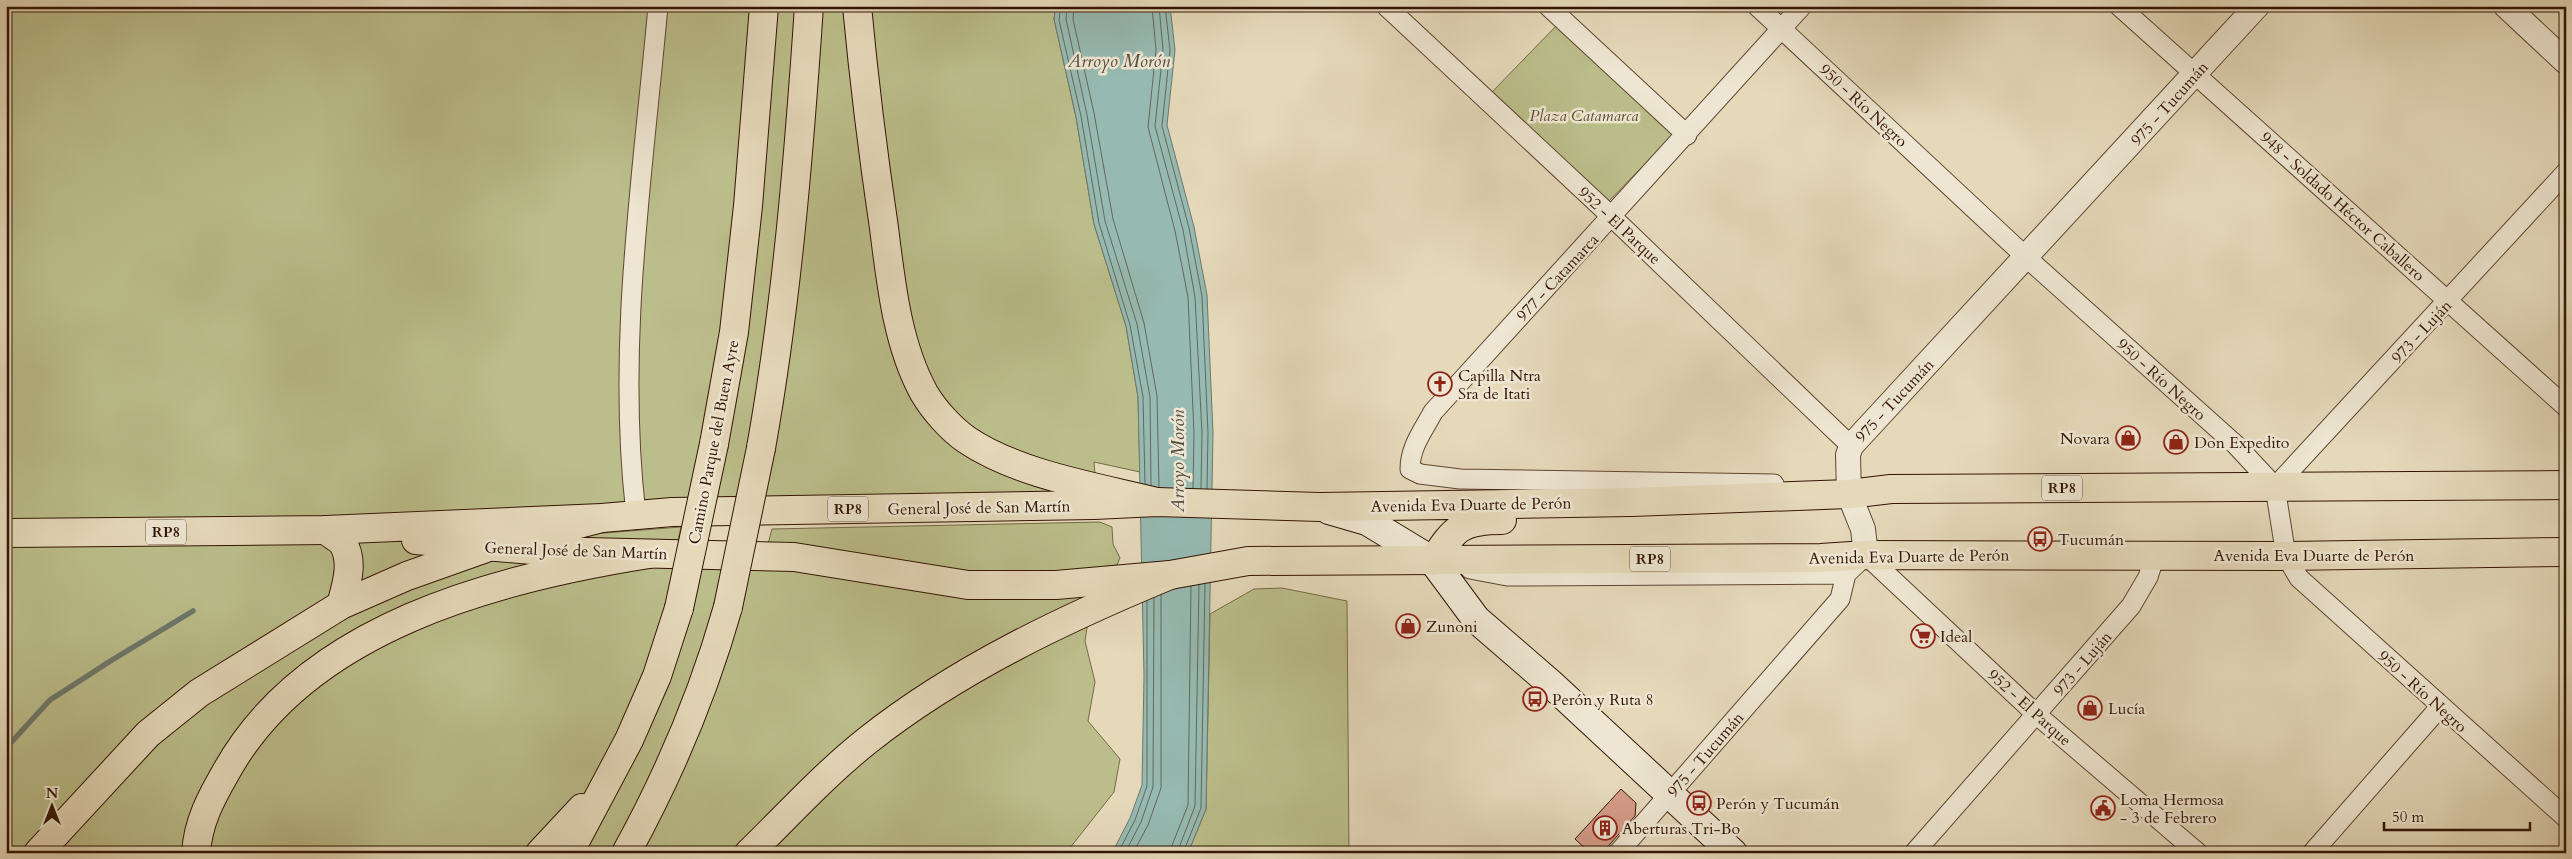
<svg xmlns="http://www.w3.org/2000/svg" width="2572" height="859" viewBox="0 0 2572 859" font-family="Cardo,serif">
  <rect width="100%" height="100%" fill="#e5d9ba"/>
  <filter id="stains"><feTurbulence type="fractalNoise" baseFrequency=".004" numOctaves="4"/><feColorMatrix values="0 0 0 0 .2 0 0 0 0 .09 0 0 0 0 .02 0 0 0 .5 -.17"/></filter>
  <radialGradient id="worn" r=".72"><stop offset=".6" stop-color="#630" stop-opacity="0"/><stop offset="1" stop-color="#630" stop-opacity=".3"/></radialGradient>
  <path fill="#bbbe8b" stroke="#766a47" d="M6,6H1056L1054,19L1076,117L1094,224L1126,326L1138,397L1140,472L1094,462L1096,487L1094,505L330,530L1094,582L1085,641L1095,682L1088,721L1120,759L1114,792L1066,853H6Z
    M1557,25L1673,135L1607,203L1492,92Z
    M1100,522L1112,527L1113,544L1120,558L1117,565L1073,571L984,574L768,544L772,529Z
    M681,527L677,544L586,540L591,534Z
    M1282,588L1347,601L1349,853H1188L1206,809L1210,614L1254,589Z"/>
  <path fill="#96bab2" stroke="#6e786c" d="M1056,6H1170L1175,50L1167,125L1194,227L1207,295L1213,433L1206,809L1188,853H1112L1130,818L1142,785L1144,676L1138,397L1126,326L1094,224L1076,117L1054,19Z"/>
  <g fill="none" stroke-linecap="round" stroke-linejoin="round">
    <path stroke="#64685a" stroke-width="1" d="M1061,6L1059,20L1081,116L1099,223L1130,325L1143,397L1145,484
      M1067,6L1066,19L1087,115L1105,221L1137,324L1150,397L1151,485
      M1074,6L1073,19L1094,113L1113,219L1144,323L1157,396L1159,487
      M1152,6L1156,50L1148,127L1175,231L1188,297L1194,433L1193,488
      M1159,6L1163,50L1155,126L1183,230L1195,297L1202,433L1201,488
      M1165,6L1170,50L1162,126L1189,228L1202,296L1208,433L1207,489
      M1118,853L1135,820L1147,786V601
      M1125,853L1141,822L1153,787L1154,598
      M1133,853L1148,825L1161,788V595
      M1169,853L1188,805L1191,586
      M1177,853L1195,806L1199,585
      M1183,853L1201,808L1205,584"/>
    <path stroke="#6e786c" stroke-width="5.5" d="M6,748L50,700L112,660L193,611"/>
  </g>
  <path fill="#d49c88" stroke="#321503" d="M1621,789L1636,803L1635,816L1602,853H1590L1575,839Z"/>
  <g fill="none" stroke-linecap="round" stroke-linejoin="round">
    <g stroke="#5f4631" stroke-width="21">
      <path id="minor" d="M1386,6L1612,217L1851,446
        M1548,6L1687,135
        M1757,6L2027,258L2236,445L2275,487L2286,556L2299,578L2566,818
        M2119,6L2566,407
        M1774,484L1460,479L1420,474L1410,469C1410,447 1423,431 1433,412L1802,6
        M2275,487L2566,172
        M636,514C616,345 643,175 658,6
        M1470,569L1507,576L1846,574
        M1618,853L1840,599L1846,574L1866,555L2037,715L2198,853
        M1914,853L2131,606L2148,577L2155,555
        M2312,853L2440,707"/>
    </g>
    <g stroke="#5f4631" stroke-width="26">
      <path id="tertiary" d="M2506,6L2566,62
        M1866,555L1863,529L1849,494L1848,455L1851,446L2257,6"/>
    </g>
    <g stroke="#321503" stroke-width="30">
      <path id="secondary" d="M1329,510L1367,521L1433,561L1476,619L1550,683L1733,853"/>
    </g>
    <g stroke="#321503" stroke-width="30">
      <path id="primary" d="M6,533L326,530L602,518L672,512L1094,505L1157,502L1320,507L1632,502L1849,494L1891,489L2566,485
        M416,540L544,551L794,557L968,585H1056L1170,575L1248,561L1821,558L1866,555L2286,556L2566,552
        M1433,561C1454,528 1462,520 1502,520"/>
    </g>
    <g stroke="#321503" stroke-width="30">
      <path id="motorway" d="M857,6C864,81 873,154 884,228C891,283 897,344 924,393C934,410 951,429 967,440C1019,475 1097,487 1157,502
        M714,444L734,332L748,206L764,6
        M761,448C787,302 799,154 809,6
        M326,530C330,534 338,538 342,542C355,561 346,586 341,605
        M38,853L148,734L199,693L341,605L407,576L486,548L602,518
        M196,853C198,822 211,798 226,772C306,627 497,578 649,554
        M540,853L582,808
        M569,853L629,740L657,676L679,608
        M626,853C669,775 704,692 728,607
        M749,853C788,815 825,774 868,740C958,669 1064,619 1170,575"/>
    </g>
    <use href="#minor" stroke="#eee6d2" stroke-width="19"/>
    <use href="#tertiary" stroke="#eee6d2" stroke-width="24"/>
    <use href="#secondary" stroke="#eee6d2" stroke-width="28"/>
    <use href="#primary" stroke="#e5d9ba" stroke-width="28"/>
    <use href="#motorway" stroke="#e5d9ba" stroke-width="28"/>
    <g stroke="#321503" stroke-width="30" stroke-linecap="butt">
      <path id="motorway-bridge" d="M728,607L761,448
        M679,608L714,444"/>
    </g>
    <use href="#motorway-bridge" stroke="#e5d9ba" stroke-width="28"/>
  </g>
  <defs>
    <g id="church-ring" transform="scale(1.25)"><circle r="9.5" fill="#eee6d2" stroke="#8f2418" stroke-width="1.5"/><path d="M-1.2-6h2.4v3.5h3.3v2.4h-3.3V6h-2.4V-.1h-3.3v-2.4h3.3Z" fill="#8f2418"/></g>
    <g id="shop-ring" transform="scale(1.25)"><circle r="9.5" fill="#eee6d2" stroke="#8f2418" stroke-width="1.5"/><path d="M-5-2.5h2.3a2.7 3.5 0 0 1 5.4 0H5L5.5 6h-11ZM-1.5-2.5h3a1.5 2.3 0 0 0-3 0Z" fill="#8f2418"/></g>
    <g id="bus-ring" transform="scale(1.25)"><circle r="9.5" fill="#eee6d2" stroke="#8f2418" stroke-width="1.5"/><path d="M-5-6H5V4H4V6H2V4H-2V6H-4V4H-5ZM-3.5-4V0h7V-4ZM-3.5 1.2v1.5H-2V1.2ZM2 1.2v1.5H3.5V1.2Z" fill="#8f2418"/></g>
    <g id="supermarket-ring" transform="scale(1.25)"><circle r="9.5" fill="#eee6d2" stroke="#8f2418" stroke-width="1.5"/><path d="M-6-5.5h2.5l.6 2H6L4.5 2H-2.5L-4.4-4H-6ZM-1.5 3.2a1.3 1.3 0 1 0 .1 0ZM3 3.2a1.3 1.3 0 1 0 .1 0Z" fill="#8f2418"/></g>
    <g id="civic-ring" transform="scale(1.25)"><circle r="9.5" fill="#eee6d2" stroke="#8f2418" stroke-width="1.5"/><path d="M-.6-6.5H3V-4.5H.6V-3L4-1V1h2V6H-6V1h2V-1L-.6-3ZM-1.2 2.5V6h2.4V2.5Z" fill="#8f2418"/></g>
    <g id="building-ring" transform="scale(1.25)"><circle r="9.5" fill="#eee6d2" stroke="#8f2418" stroke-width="1.5"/><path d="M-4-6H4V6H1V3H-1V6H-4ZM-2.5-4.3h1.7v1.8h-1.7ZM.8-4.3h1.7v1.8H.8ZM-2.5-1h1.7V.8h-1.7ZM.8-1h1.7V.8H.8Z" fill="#8f2418"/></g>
  </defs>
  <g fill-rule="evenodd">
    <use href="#church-ring" x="1440" y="384"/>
    <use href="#shop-ring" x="2128" y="438"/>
    <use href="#shop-ring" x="2176" y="442"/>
    <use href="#bus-ring" x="2040" y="539"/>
    <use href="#shop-ring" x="1408" y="626"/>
    <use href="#supermarket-ring" x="1923" y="636"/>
    <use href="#bus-ring" x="1535" y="699"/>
    <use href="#shop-ring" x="2090" y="708"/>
    <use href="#bus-ring" x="1699" y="803"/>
    <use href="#civic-ring" x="2103" y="808"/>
    <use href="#building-ring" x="1605" y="828"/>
  </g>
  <g text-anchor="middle" stroke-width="5" stroke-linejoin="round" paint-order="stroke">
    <g fill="#eee6d2" stroke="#6a5441" stroke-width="1">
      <rect x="2042" y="475.5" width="40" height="25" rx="4"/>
      <rect x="828" y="496.5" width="40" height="25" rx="4"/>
      <rect x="146" y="519.5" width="40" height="25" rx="4"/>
      <rect x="1630" y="546.5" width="40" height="25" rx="4"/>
    </g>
    <g font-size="15" font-weight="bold" fill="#321503">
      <text x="2062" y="493">RP8</text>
      <text x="848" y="514">RP8</text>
      <text x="166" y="537">RP8</text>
      <text x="1650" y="564">RP8</text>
    </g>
    <g font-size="16" fill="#321503" stroke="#eee6d2">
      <text transform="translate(2169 103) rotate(-48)" y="6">975 - Tucumán</text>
      <text transform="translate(1864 105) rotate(43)" y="6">950 - Río Negro</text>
      <text transform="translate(2343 206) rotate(42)" y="6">948 - Soldado Héctor Caballero</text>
      <text transform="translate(1620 225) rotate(43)" y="6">952 - El Parque</text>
      <text transform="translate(1557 277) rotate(-47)" y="6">977 - Catamarca</text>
      <text transform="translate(2421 331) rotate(-47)" y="6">973 - Luján</text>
      <text transform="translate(2162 379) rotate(42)" y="6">950 - Río Negro</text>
      <text transform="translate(1894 400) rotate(-47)" y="6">975 - Tucumán</text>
      <text transform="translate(713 442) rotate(-79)" y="6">Camino Parque del Buen Ayre</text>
      <text transform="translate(1471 504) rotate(-1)" y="6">Avenida Eva Duarte de Perón</text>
      <text transform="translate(979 507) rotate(-1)" y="6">General José de San Martín</text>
      <text transform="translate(576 550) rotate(2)" y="6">General José de San Martín</text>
      <text x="2314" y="561">Avenida Eva Duarte de Perón</text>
      <text transform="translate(1909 556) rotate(-1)" y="6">Avenida Eva Duarte de Perón</text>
      <text transform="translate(2082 663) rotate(-49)" y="6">973 - Luján</text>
      <text transform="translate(2423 691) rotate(42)" y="6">950 - Río Negro</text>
      <text transform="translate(2030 707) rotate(42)" y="6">952 - El Parque</text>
      <text transform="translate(1705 754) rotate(-49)" y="6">975 - Tucumán</text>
    </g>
    <g font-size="16" font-style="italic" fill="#5b482c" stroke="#eee6d2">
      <text x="1584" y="121">Plaza Catamarca</text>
    </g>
    <g font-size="16" fill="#321503" stroke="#eee6d2" text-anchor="start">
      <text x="1458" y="381">Capilla Ntra<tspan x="1458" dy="18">Sra de Itati</tspan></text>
      <text x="2110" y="444" text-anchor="end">Novara</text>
      <text x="2194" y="448">Don Expedito</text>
      <text x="2058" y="545">Tucumán</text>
      <text x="1426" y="632">Zunoni</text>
      <text x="1940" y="642">Ideal</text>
      <text x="1552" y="705">Perón y Ruta 8</text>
      <text x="2108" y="714">Lucía</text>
      <text x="2120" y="805">Loma Hermosa<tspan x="2120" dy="18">- 3 de Febrero</tspan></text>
      <text x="1716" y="809">Perón y Tucumán</text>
      <text x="1622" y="834">Aberturas Tri-Bo</text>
    </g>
    <g font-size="18" font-style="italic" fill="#554f40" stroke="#eee6d2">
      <text x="1119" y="67">Arroyo Morón</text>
      <text transform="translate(1178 461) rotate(-90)" y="6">Arroyo Morón</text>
    </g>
  </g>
  <rect width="2572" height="859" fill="none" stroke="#e5d9ba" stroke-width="25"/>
  <rect x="8" y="8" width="2557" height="844" fill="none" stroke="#321503" stroke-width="2.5"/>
  <rect x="12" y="12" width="2547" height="834" fill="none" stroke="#321503"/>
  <g transform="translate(52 806)" stroke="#eee6d2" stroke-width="4" paint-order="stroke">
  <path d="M0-4L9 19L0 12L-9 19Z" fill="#321503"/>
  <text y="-8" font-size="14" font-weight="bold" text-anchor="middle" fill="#321503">N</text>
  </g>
  <path d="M2384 822v8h146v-8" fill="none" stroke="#321503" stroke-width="2.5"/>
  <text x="2392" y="822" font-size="15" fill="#321503" stroke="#eee6d2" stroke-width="4" paint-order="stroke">50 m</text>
  <rect width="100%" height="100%" filter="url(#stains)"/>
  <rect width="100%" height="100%" fill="url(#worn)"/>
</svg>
